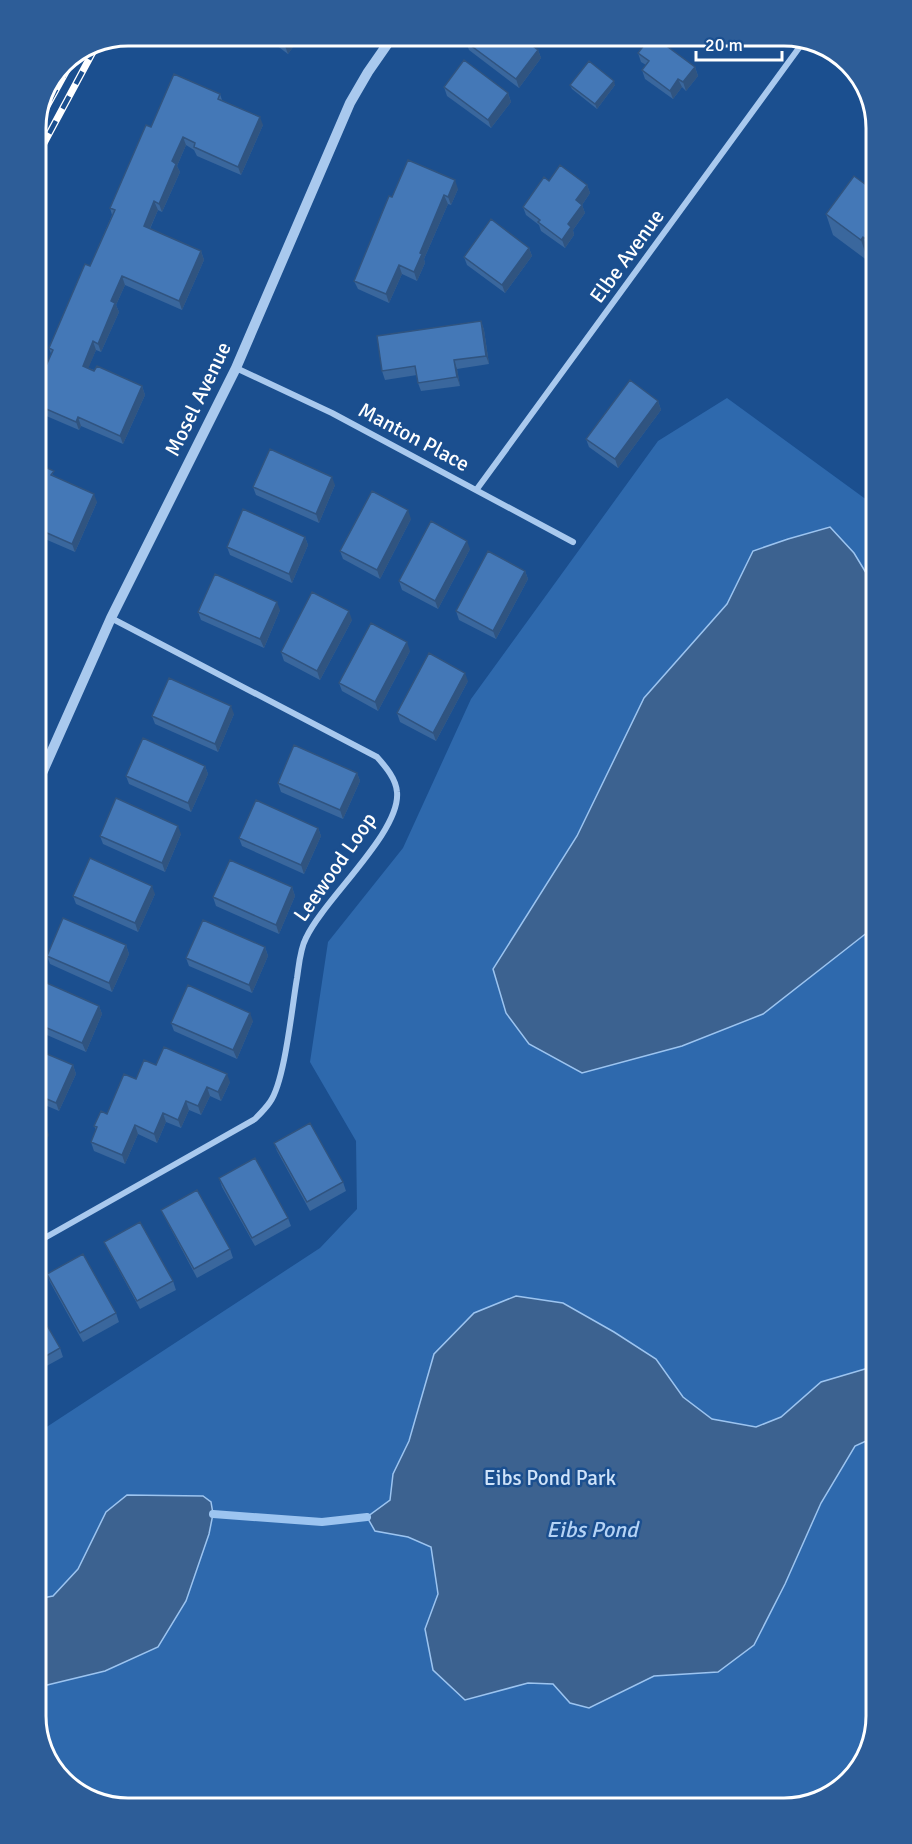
<svg xmlns="http://www.w3.org/2000/svg" width="912" height="1844" viewBox="0 0 912 1844" font-family="Signika,sans-serif">
  <rect width="100%" height="100%" fill="#1b4f8f"/>
  <path fill="#2e69ad" d="M727,398L871,503L876,1716L860,1767L819,1801L123,1808L77,1792L43,1751L42,1430L320,1248L357,1209L356,1141L310,1062L328,942L403,848L471,699L658,441Z"/>
  <path fill="#3c6290" stroke="#9cc4f0" stroke-width="1.5" d="M830,527L854,553L871,581L873,928L763,1014L682,1046L582,1073L529,1044L506,1013L493,969L577,836L644,698L727,604L753,551L788,539Z
    M516,1296L563,1303L614,1332L656,1359L683,1397L712,1419L756,1427L781,1417L821,1382L875,1366V1437L855,1446L821,1503L785,1584L754,1645L718,1672L654,1676L589,1708L570,1703L553,1684L528,1683L465,1700L433,1670L425,1629L438,1594L431,1547L408,1537L375,1531L367,1517L390,1500L393,1474L409,1441L434,1354L474,1313Z
    M127,1495L203,1496L211,1502L213,1514L209,1534L186,1601L158,1647L105,1671L43,1686L42,1598L53,1596L78,1569L106,1512Z"/>
  <g fill="none" stroke-linecap="round" stroke-linejoin="round">
    <path stroke="#9cc4f0" stroke-width="8" d="M213,1514L322,1522L367,1517"/>
    <path stroke="#a9c9ee" stroke-width="6" d="M236,368L332,413L573,542
      M477,489L804,41
      M41,1240L255,1119C260,1114 266,1108 270,1102C285,1081 292,1006 297,978C299,965 300,949 306,938C324,899 401,832 397,792C396,779 386,767 377,757L111,618"/>
    <path stroke="#a9c9ee" stroke-width="10" d="M39,780L111,618L236,368L350,103L368,72L393,36"/>
    <g stroke="#fff" stroke-width="7">
      <path id="rail" d="M36,126L73,59
        M36,158L94,50"/>
    </g>
    <use href="#rail" stroke="#1b4f8f" stroke-width="4.5" stroke-dasharray="14" stroke-linecap="butt"/>
  </g>
  <path fill="#3a679d" d="M264,36H301L288,54Z
    M713,36H738L729,48Z
    M466,42L538,50L541,58L519,88L469,50Z
    M638,53L695,67L698,76L686,91L682,87L673,99L645,79L642,70L646,65L641,62Z
    M570,85H615L597,109L572,89Z
    M444,87L508,93L511,102L491,128L447,96Z
    M220,94L222,100L263,125L241,175L197,156L194,150L186,145L177,166L180,172L162,212L158,210L150,229L201,251L204,260L182,310L125,285L116,305L119,312L101,352L96,350L88,368L142,386L145,395L123,444L81,426L79,430L37,412V386L51,354L49,348L90,266L112,215L110,208L151,127Z
    M549,181L587,185L590,193L582,205L585,213L573,230L574,235L565,248L541,231L539,225L526,215L523,207Z
    M869,187L870,259L868,261L833,235L826,214Z
    M458,189L451,205L448,204L424,259L425,263L417,281L402,274L389,303L358,289L354,281L392,197Z
    M529,248L532,256L505,293L467,265L464,257Z
    M481,321L484,330L489,364L457,369L460,386L421,391L418,383L417,375L385,380L382,371Z
    M658,401L661,410L618,468L589,447L586,439Z
    M38,464L56,477L97,502L75,552L38,536Z
    M335,485L319,523L256,495L253,487Z
    M411,519L380,579L343,559L340,551Z
    M305,537L308,545L292,583L230,555L227,547Z
    M470,549L438,609L402,590L399,581Z
    M525,571L528,579L496,639L459,620L456,611Z
    M280,610L264,648L201,620L198,612Z
    M352,620L320,680L284,661L281,652Z
    M410,651L378,711L342,691L339,683Z
    M468,681L436,741L400,722L397,713Z
    M234,714L218,752L155,724L152,716Z
    M205,766L208,774L191,812L129,784L126,776Z
    M357,773L360,781L343,819L281,792L278,783Z
    M318,828L321,836L304,874L242,846L239,838Z
    M181,834L165,872L103,844L100,836Z
    M292,887L295,896L279,934L216,906L213,897Z
    M155,894L138,932L76,904L73,896Z
    M126,945L129,954L112,992L50,964L47,956Z
    M265,947L268,956L252,993L189,966L186,958Z
    M40,980L99,1006L102,1014L86,1052L40,1032Z
    M253,1021L237,1059L174,1031L171,1023Z
    M40,1051L73,1065L76,1074L59,1111L40,1103Z
    M156,1065L230,1082L221,1101L210,1096L201,1115L189,1110L181,1128L166,1122L157,1143L138,1134L125,1164L94,1151L91,1142L96,1130L94,1126L107,1114L136,1079Z
    M274,1143L343,1182L346,1191L310,1211L277,1151Z
    M219,1178L288,1218L291,1226L255,1246L222,1187Z
    M161,1210L230,1249L233,1258L197,1278L165,1218Z
    M104,1242L173,1281L176,1290L140,1309L108,1250Z
    M47,1274L116,1313L119,1322L83,1342L50,1282Z
    M41,1315L60,1348L63,1357L41,1369Z"/>
  <path fill="#305480" d="M292,36H301L288,54L285,46Z
    M728,36H738L729,48L725,39Z
    M538,50L541,58L519,88L516,79Z
    M695,67L698,76L686,91L683,82Z
    M678,79L682,87L673,99L670,91Z
    M614,81L615,85L597,109L595,104Z
    M508,93L511,102L491,128L488,120Z
    M260,117L263,125L241,175L238,167Z
    M183,137L186,145L177,166L180,172L162,212L159,204L172,161Z
    M455,180L458,189L451,205L448,197Z
    M587,185L590,193L582,205L585,213L573,230L574,235L565,248L562,240L576,200Z
    M444,195L448,204L424,259L425,263L417,281L414,272L420,253Z
    M154,201L158,210L147,235L144,226Z
    M863,237L870,255V259L868,261L861,240Z
    M529,248L532,256L505,293L502,285Z
    M201,251L204,260L182,310L179,301Z
    M399,265L402,274L389,303L386,294Z
    M122,276L125,285L116,305L119,312L101,352L98,344L111,301Z
    M481,321L484,330L489,364L486,356Z
    M93,341L96,350L86,374L83,366Z
    M454,360L457,369L460,386L457,377Z
    M142,386L145,395L123,444L120,436Z
    M658,401L661,410L618,468L615,459Z
    M78,417L81,426L79,430L76,422Z
    M332,477L335,485L319,523L316,514Z
    M94,494L97,502L75,552L72,544Z
    M408,510L411,519L380,579L377,570Z
    M305,537L308,545L292,583L289,574Z
    M467,541L470,549L438,609L435,601Z
    M525,571L528,579L496,639L493,631Z
    M277,602L280,610L264,648L260,639Z
    M349,611L352,620L320,680L317,671Z
    M407,642L410,651L378,711L375,702Z
    M465,673L468,681L436,741L433,733Z
    M231,706L234,714L218,752L215,744Z
    M205,766L208,774L191,812L188,803Z
    M357,773L360,781L343,819L340,810Z
    M178,826L181,834L165,872L162,863Z
    M318,828L321,836L304,874L301,865Z
    M152,886L155,894L138,932L135,923Z
    M292,887L295,896L279,934L276,925Z
    M126,945L129,954L112,992L109,983Z
    M265,947L268,956L252,993L249,985Z
    M99,1006L102,1014L86,1052L82,1043Z
    M250,1013L253,1021L237,1059L233,1050Z
    M73,1065L76,1074L59,1111L56,1103Z
    M227,1074L230,1082L221,1101L218,1092Z
    M207,1087L210,1096L201,1115L198,1106Z
    M186,1101L189,1110L181,1128L178,1120Z
    M163,1113L166,1122L157,1143L154,1134Z
    M135,1125L138,1134L125,1164L122,1155Z
    M46,1126L49,1135L40,1155V1139Z"/>
  <path fill="#4478b7" stroke="#305480" stroke-width="1.5" d="M272,36H292L285,46Z
    M470,36H520L538,50L516,79L466,42Z
    M651,36H653L695,67L683,82L678,79L670,91L642,70L649,61L638,53Z
    M464,60L508,93L488,120L444,87Z
    M589,61L614,81L595,104L570,85Z
    M174,74L220,94L218,99L260,117L238,167L194,147L195,143L183,137L172,161L176,164L159,204L154,201L144,226L201,251L179,301L122,276L111,301L115,303L98,344L93,341L83,366L94,371L97,366L142,386L120,436L78,417L76,422L37,405V386L53,350L49,348L85,264L90,266L115,210L110,208L146,125L151,127Z
    M408,160L455,180L448,197L444,195L420,253L422,254L414,272L399,265L386,294L354,281L389,196L392,197Z
    M560,165L587,185L576,200L582,205L568,224L571,227L562,240L538,222L540,220L523,207L544,177L549,181Z
    M854,176L869,187L870,242L863,237L861,240L826,214Z
    M491,219L529,248L502,285L464,257Z
    M481,321L486,356L454,360L457,377L418,383L415,366L382,371L377,336Z
    M630,380L658,401L615,459L586,439Z
    M270,449L332,477L316,514L253,487Z
    M38,464L54,471L51,475L94,494L72,544L38,529Z
    M372,491L408,510L377,570L340,551Z
    M243,509L305,537L289,574L227,547Z
    M431,521L467,541L435,601L399,581Z
    M488,551L525,571L493,631L456,611Z
    M215,574L277,602L260,639L198,612Z
    M312,592L349,611L317,671L281,652Z
    M371,623L407,642L375,702L339,683Z
    M429,653L465,673L433,733L397,713Z
    M169,678L231,706L215,744L152,716Z
    M143,738L205,766L188,803L126,776Z
    M294,745L357,773L340,810L278,783Z
    M116,798L178,826L162,863L100,836Z
    M256,800L318,828L301,865L239,838Z
    M90,858L152,886L135,923L73,896Z
    M230,860L292,887L276,925L213,897Z
    M63,918L126,945L109,983L47,956Z
    M203,920L265,947L249,985L186,958Z
    M40,980L99,1006L82,1043L40,1025Z
    M188,985L250,1013L233,1050L171,1023Z
    M164,1047L227,1074L218,1092L207,1087L198,1106L186,1101L178,1120L163,1113L154,1134L135,1125L122,1155L91,1142L97,1127L94,1126L101,1111L107,1114L124,1074L136,1079L144,1060L156,1065Z
    M40,1051L73,1065L56,1103L40,1096Z
    M40,1123L46,1126L40,1139Z
    M310,1123L343,1182L307,1202L274,1143Z
    M255,1158L288,1218L252,1238L219,1178Z
    M197,1190L230,1249L194,1269L161,1210Z
    M140,1222L173,1281L137,1301L104,1242Z
    M83,1254L116,1313L80,1333L47,1274Z
    M41,1315L60,1348L41,1359Z"/>
  <g text-anchor="middle" stroke-width="5" stroke-linejoin="round" paint-order="stroke">
    <g font-size="21" fill="#fff" stroke="#1b4f8f">
      <text transform="translate(627 256) rotate(-54)" y="7">Elbe Avenue</text>
      <text transform="translate(198 399) rotate(-64)" y="7">Mosel Avenue</text>
      <text transform="translate(414 437) rotate(28)" y="7">Manton Place</text>
      <text transform="translate(335 867) rotate(-55)" y="7">Leewood Loop</text>
    </g>
    <g font-size="21" fill="#cfe3fa" stroke="#1b4f8f">
      <text x="550" y="1485">Eibs Pond Park</text>
    </g>
    <g font-size="22" font-style="italic" fill="#b5d3f5" stroke="#1b4f8f">
      <text x="592" y="1537">Eibs Pond</text>
    </g>
  </g>
  <path d="M0 0H912V1844H0ZM128 46H784A82 82 0 0 1 866 128V1716A82 82 0 0 1 784 1798H128A82 82 0 0 1 46 1716V128A82 82 0 0 1 128 46Z" fill="#2d5d98" fill-rule="evenodd"/>
  <path fill="none" stroke="#fff" stroke-width="3" d="M128 46H784A82 82 0 0 1 866 128V1716A82 82 0 0 1 784 1798H128A82 82 0 0 1 46 1716V128A82 82 0 0 1 128 46Z"/>
  <path d="M696 51v9h86v-9" fill="none" stroke="#ffffff" stroke-width="3"/>
  <text x="705" y="51" font-size="18" fill="#ffffff" stroke="#1b4f8f" stroke-width="4.5" paint-order="stroke">20 m</text>
</svg>
